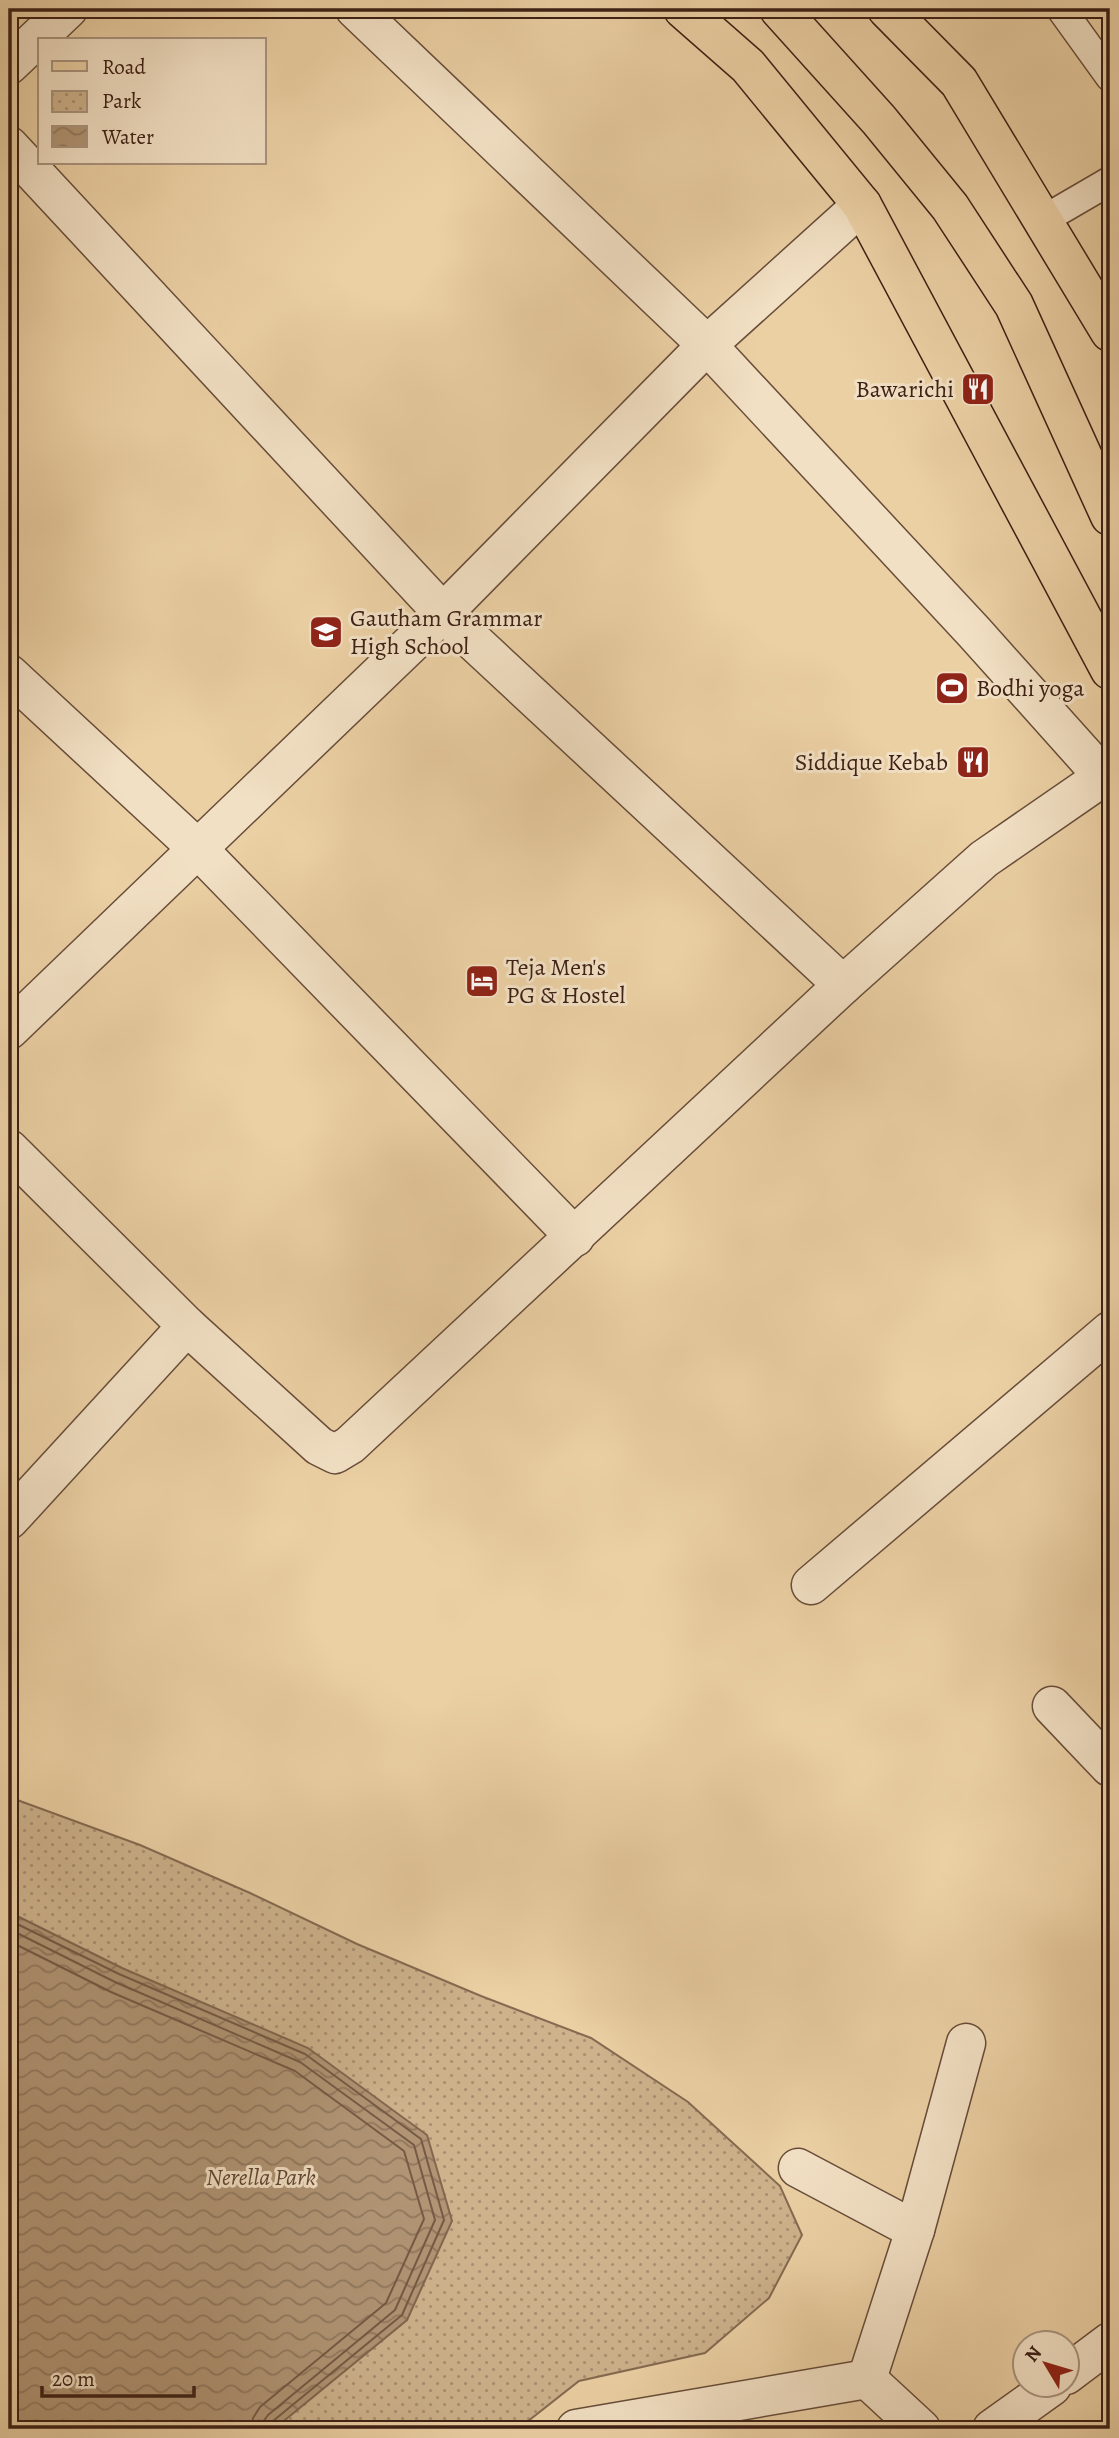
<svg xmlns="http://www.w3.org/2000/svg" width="1119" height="2438" font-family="Alegreya,serif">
<defs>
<pattern id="park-dots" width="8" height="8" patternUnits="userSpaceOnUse" patternTransform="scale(1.75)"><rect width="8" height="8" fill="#cdb28c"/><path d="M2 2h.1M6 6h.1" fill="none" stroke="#a89071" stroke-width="1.8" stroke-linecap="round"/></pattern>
<pattern id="water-waves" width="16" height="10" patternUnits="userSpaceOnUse" patternTransform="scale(1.75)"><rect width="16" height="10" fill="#b09474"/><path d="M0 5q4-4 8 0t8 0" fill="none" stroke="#90785e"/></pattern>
</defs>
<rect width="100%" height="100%" fill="#ebd0a4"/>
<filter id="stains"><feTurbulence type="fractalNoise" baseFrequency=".00286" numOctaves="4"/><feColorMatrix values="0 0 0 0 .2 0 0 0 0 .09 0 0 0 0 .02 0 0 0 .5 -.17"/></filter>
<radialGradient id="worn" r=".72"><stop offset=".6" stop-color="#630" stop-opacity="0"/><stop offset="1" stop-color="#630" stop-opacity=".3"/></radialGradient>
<!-- park -->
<polygon fill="url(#park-dots)" stroke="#856a51" stroke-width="2" points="9,1797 140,1845 250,1893 357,1944 481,1996 591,2038 688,2102 780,2186 802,2235 769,2298 705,2353 579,2381 518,2429 9,2429"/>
<!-- water -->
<polygon fill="url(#water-waves)" stroke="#82664e" stroke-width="2" points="9,1912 122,1968 308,2048 427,2135 452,2221 407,2320 274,2429 9,2429"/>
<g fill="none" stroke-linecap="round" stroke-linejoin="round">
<!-- shore -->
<g stroke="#765a45" stroke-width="2">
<polyline points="9,1920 119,1974 305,2054 421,2139 444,2220 402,2315 273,2421 271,2429"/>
<polyline points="9,1929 115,1982 300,2062 414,2145 435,2220 395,2310 268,2415 263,2422 262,2429"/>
<polyline points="9,1941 111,1992 295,2071 404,2151 424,2219 386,2303 260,2407 253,2418 251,2429"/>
</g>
<!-- lane casing -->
<g stroke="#684d3a" stroke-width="31">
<g id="lane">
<polyline points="1061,9 1110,77"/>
<polyline points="1043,220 1110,181"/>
</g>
</g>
<!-- street casing -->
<g stroke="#684d3a" stroke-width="41">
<g id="street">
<polyline points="355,9 707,345 974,632 1103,776"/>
<polyline points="9,65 68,9"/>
<polyline points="9,146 443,613 843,985"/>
<polyline points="9,674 198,849 575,1237"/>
<polyline points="9,1030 443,613 707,345 862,205"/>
<polyline points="9,1149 187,1326 319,1446 335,1454 350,1445 843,985 984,859 1110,772"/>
<polyline points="9,1520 187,1326"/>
<polyline points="811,1585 1110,1331"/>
<polyline points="1052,1706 1110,1767"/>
<polyline points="798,2168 915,2230"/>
<polyline points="1066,2375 1110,2342"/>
<polyline points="867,2379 915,2230 966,2043"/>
<polyline points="867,2379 921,2429"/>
<polyline points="576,2429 867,2379"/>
<polyline points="992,2429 1052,2386"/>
</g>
</g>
<!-- primary casing -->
<g stroke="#3d2116" stroke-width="41">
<g id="primary">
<polyline points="683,9 748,66 862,205 1110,670"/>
<polyline points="779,9 879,120 950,207 1014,305 1110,516"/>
<polyline points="887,9 959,82 1110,332"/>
</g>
</g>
<!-- lane -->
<use href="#lane" stroke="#f2e0c4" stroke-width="28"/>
<!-- street -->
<use href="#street" stroke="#f2e0c4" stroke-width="38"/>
<!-- primary -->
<use href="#primary" stroke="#ebd0a4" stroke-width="38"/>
</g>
<!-- icons -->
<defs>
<g id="restaurant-square" transform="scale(1.75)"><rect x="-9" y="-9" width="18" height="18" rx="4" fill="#8f2418" stroke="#f2e0c4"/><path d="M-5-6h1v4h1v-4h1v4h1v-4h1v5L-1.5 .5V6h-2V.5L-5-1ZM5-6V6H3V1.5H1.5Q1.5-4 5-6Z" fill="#fff"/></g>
<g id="school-square" transform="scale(1.75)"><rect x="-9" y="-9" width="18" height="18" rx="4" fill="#8f2418" stroke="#f2e0c4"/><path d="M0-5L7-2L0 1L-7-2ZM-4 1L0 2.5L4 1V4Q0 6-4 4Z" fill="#fff"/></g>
<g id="stadium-square" transform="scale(1.75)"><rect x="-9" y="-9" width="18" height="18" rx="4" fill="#8f2418" stroke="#f2e0c4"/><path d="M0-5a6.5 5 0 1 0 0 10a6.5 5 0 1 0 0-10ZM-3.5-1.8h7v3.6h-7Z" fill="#fff"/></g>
<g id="hotel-square" transform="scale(1.75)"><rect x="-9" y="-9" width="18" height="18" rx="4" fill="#8f2418" stroke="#f2e0c4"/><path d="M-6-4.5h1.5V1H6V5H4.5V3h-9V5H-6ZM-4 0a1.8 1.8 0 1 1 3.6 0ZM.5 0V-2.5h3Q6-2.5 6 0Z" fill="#fff"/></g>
</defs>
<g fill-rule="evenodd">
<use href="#restaurant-square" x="978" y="389"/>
<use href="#school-square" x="326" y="632"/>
<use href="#stadium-square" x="952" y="688"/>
<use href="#restaurant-square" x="973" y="762"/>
<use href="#hotel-square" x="482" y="981"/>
</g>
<g text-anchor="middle" stroke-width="6" stroke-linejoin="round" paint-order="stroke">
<!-- poi labels -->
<g font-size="24" fill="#3d2116" stroke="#f2e0c4" text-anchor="start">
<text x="954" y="397" text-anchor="end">Bawarichi</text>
<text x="350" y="626">Gautham Grammar<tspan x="350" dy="28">High School</tspan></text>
<text x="976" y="696">Bodhi yoga</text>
<text x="948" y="770" text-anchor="end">Siddique Kebab</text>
<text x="506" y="975">Teja Men's<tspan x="506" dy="28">PG &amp; Hostel</tspan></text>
</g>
<!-- park labels -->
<g font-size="24" font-style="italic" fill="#614534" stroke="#f2e0c4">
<text x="261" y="2185">Nerella Park</text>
</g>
</g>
<!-- margin -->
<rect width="1119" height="2438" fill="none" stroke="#ebd0a4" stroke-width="35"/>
<rect x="10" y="10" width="1098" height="2417" fill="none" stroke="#3d2116" stroke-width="3.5"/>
<rect x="18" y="18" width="1084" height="2403" fill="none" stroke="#3d2116" stroke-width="2"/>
<!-- legend -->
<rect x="38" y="38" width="228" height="126" fill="#f2e0c4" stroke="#aa947e" stroke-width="2"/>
<rect x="52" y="61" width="35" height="10" fill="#ebd0a4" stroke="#aa947e" stroke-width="2"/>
<text x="102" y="74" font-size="21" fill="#3d2116">Road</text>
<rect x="52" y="91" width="35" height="21" fill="url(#park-dots)" stroke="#aa947e" stroke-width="2"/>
<text x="102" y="108" font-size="21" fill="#3d2116">Park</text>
<rect x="52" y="126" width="35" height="21" fill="url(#water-waves)" stroke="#aa947e" stroke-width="2"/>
<text x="102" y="144" font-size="21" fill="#3d2116">Water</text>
<!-- north arrow -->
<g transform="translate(1046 2364) rotate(308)"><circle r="33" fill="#f2e0c4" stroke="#aa947e" stroke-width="2"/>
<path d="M0-5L12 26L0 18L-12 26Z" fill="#8f2418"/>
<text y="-10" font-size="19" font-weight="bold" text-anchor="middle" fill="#3d2116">N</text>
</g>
<!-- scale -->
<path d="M42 2386v10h152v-10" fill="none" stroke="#3d2116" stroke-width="3.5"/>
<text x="52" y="2386" font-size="21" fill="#3d2116" stroke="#f2e0c4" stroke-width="5" paint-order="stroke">20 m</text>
<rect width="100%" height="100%" filter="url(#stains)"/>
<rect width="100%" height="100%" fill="url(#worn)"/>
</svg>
